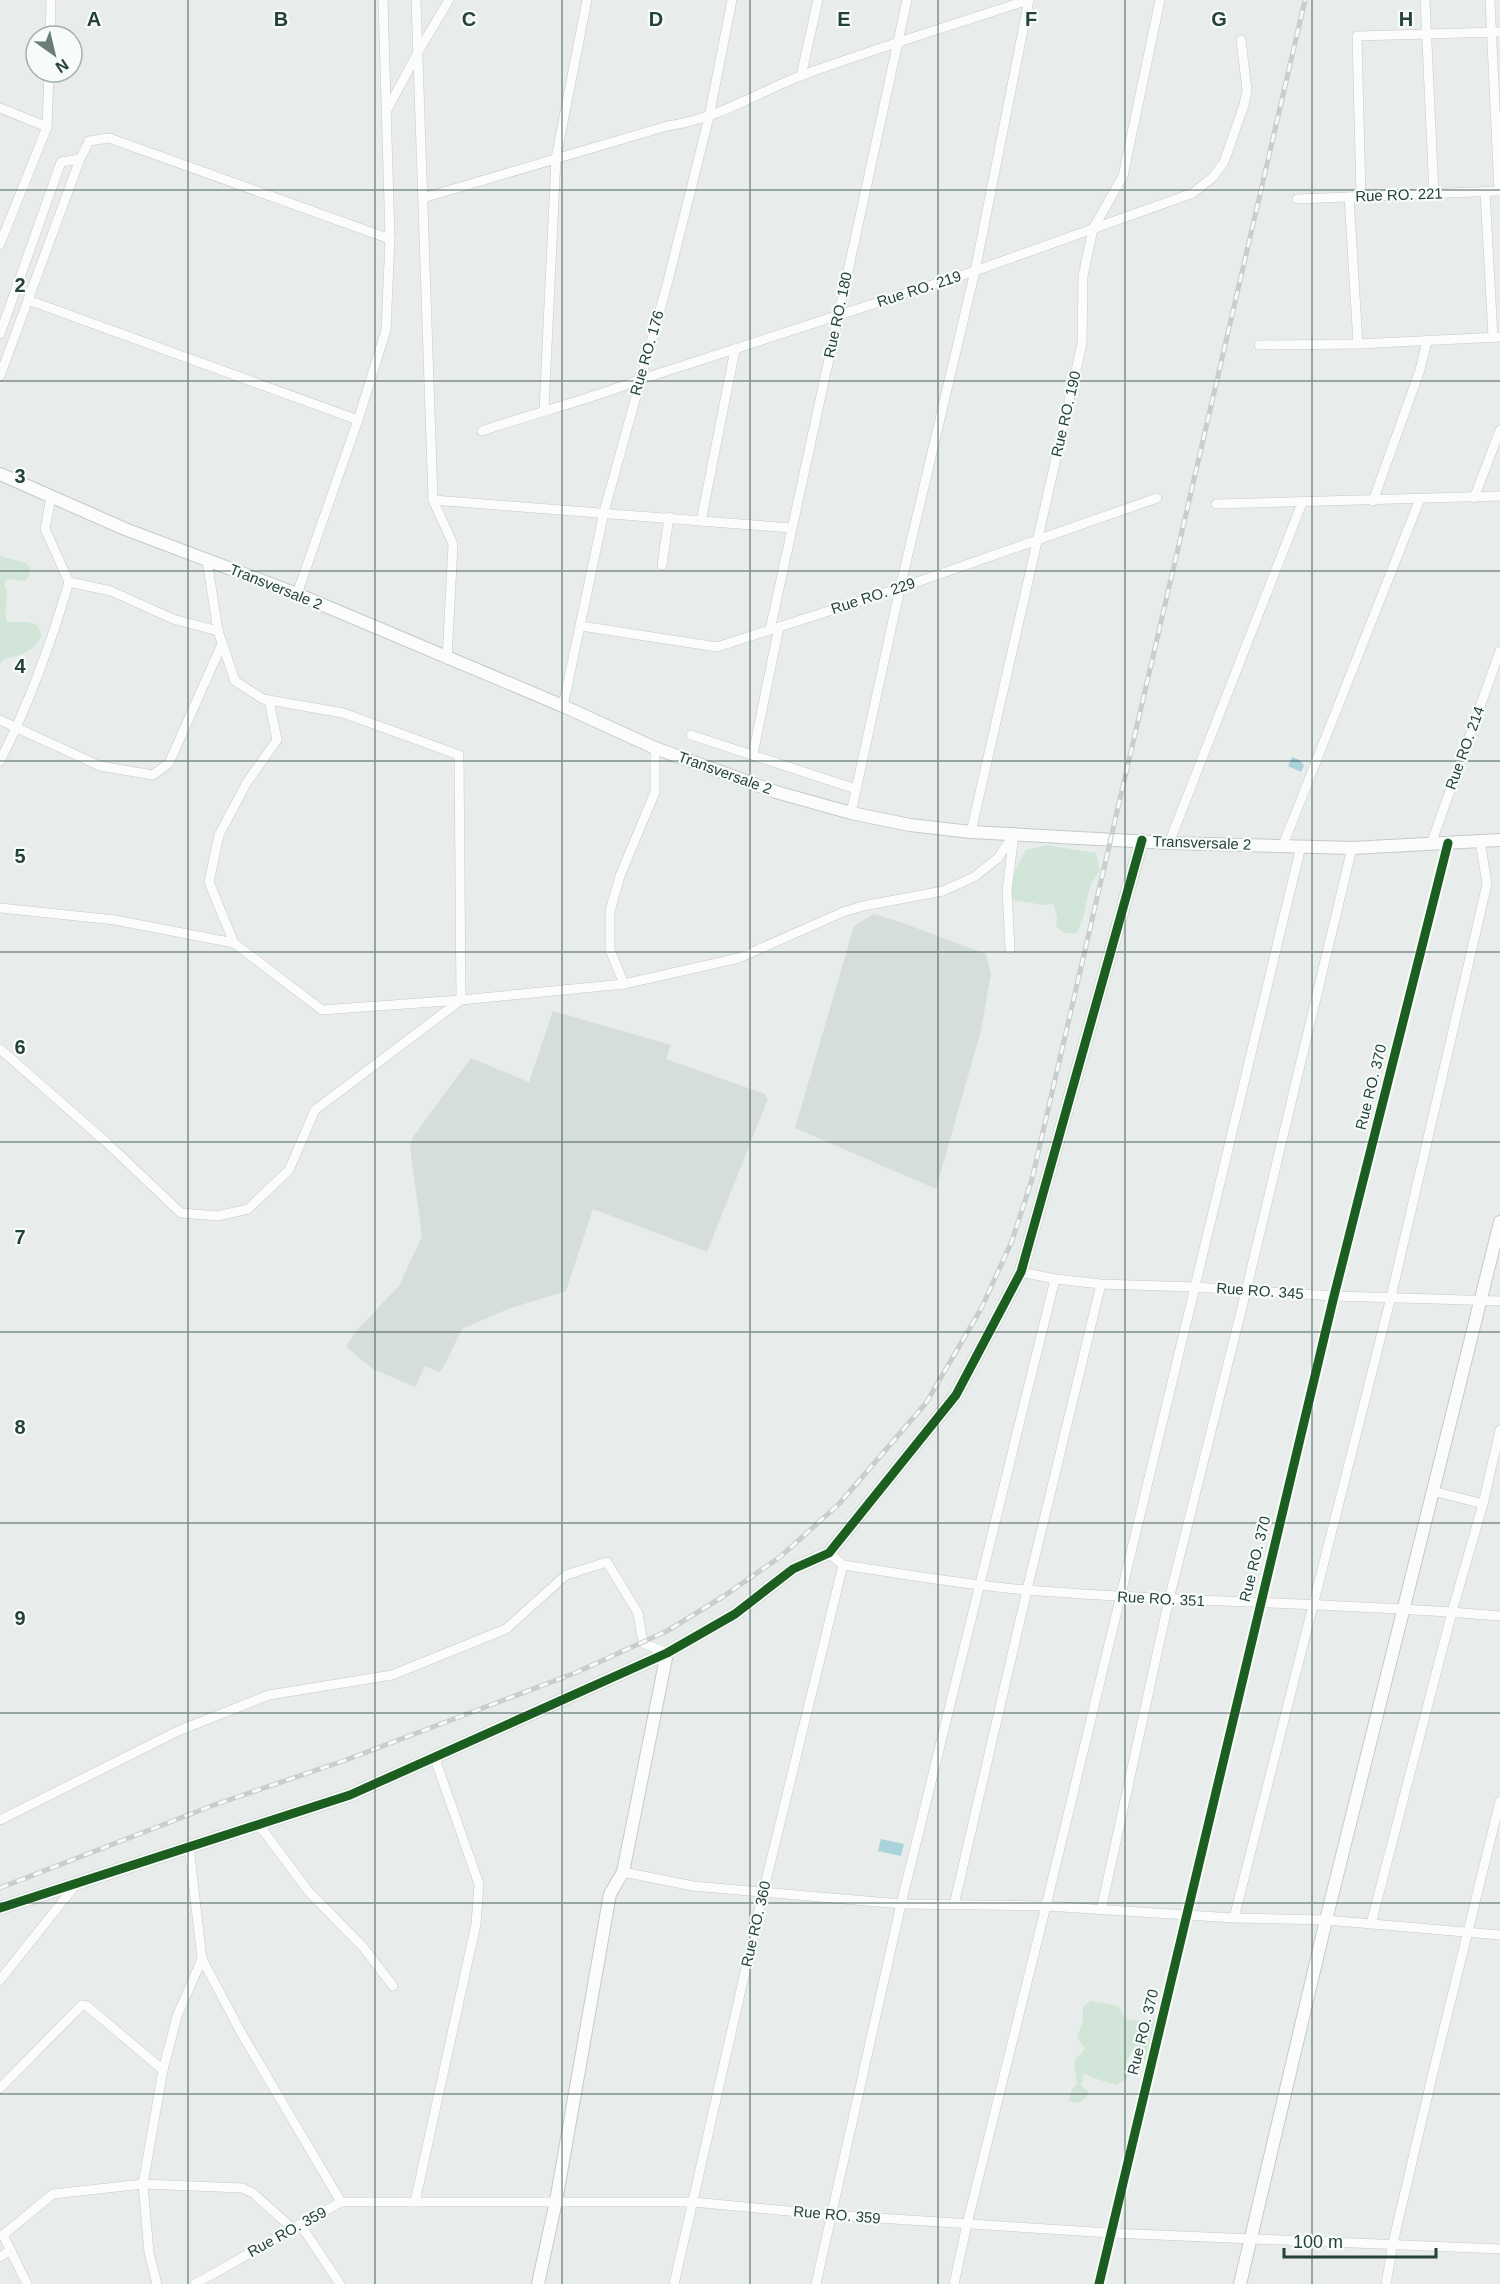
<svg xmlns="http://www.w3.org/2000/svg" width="1500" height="2284" font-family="Arial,sans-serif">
<rect width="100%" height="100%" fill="#e8edeb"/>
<!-- built -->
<g fill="#d6dedb">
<polygon points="874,914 903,923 986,954 991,974 981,1030 936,1189 795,1128 854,926"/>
<polygon points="553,1011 671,1045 666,1059 765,1094 768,1099 707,1252 593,1209 566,1291 508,1309 462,1329 444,1366 439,1372 425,1366 415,1387 373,1369 346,1347 355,1332 399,1286 422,1236 411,1156 410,1145 413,1137 471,1058 529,1082"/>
</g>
<!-- green -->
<g fill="#d1e6d8">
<path d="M0,556L26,563L30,568L29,576L25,581L7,579L4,584C11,597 3,606 7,622H28L37,625L42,635C35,650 21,657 5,658L0,664Z"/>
<path d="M1046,845L1096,853L1100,870L1090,886L1083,919L1077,933H1064L1056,926L1057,917L1053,904L1044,905L1014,900C1006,883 1017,866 1026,850Z"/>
<path d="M1091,2001L1119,2006L1125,2019L1143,2021L1150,2018L1156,2020L1157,2025L1150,2041L1152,2053L1147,2059L1141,2060L1136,2049L1131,2052L1125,2065L1129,2069V2076L1117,2085C1106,2083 1095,2078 1084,2074L1081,2085L1088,2091L1086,2098L1077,2103L1069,2101L1071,2091L1077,2084L1074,2061L1085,2049L1077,2037L1083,2020V2006Z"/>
</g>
<!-- water -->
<g fill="#a9d4db">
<polygon points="1292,757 1300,760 1304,766 1301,772 1288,766"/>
<polygon points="881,1839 904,1844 901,1856 878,1851"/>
</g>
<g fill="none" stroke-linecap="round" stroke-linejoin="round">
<!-- street casing -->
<g stroke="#c5cac8" stroke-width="10">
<g id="street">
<polyline points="416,0 433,500 453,544 447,659"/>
<polyline points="1425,0 1434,194"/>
<polyline points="1490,0 1499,191"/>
<polyline points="50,36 51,0"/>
<polyline points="801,76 818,0"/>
<polyline points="0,108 47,127"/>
<polyline points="387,110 418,52 449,0"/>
<polyline points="1485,192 1493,337"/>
<polyline points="1349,197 1358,344"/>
<polyline points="1361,197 1357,36 1500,32"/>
<path d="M423,198L667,126C718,119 756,93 803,75C877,48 953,25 1028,0"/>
<polyline points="1297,199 1500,191"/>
<polyline points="0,244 47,127 49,72"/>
<polyline points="28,300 358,420"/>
<polyline points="0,334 61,162 80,159"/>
<polyline points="1259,345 1358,344 1500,337"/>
<polyline points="0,376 80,159 89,141 109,138 390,239"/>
<polyline points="544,410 556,158 587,0"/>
<path d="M482,431C534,413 588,400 639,380L975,271L1193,193L1213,177L1224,162L1244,105L1247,90L1241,40"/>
<polyline points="51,497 45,529 69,582 111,591 173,619 218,631"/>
<polyline points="1474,498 1500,430"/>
<polyline points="433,500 791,528"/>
<polyline points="1373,501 1420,370 1427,341"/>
<polyline points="1216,504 1500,496"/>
<polyline points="701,521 735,350"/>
<polyline points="662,565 669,517"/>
<polyline points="297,594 358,420 386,330 390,239 383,0"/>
<polyline points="581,626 717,647 900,588 1157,498"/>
<polyline points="770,630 907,0"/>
<polyline points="563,706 604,512 668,281 709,117 732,0"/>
<polyline points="0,720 100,766 153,775 169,763 222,644"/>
<polyline points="691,735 856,789"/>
<polyline points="753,754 779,627"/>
<path d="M0,761C29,704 51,643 69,582"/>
<polyline points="851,813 900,588 975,271 1029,0"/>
<polyline points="971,832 1082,344 1083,276 1093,229 1123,176 1160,0"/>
<polyline points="1169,843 1302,503"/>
<polyline points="1431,844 1500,651"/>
<polyline points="1283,845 1420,499"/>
<polyline points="0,908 115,920 234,943 322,1010 461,1000 624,984 739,958 843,912 863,906 943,891 974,877 998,858 1014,834 1007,891 1010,949"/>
<polyline points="234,943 209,882 219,835 247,782 277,740 269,700"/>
<polyline points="624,984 610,950 610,911 620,876 655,792 655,748"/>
<polyline points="0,1049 106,1142 181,1213 217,1216 248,1209 289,1170 315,1110 461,1000 459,755 343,713 263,699 235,681 218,631 207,560"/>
<polyline points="1021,1272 1055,1279 1101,1284 1194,1287 1334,1296 1500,1301"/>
<polyline points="1433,1491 1483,1504"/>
<path d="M829,1553L843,1565C904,1574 966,1585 1027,1590C1185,1603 1343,1602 1500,1616"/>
<polyline points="0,1820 178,1731 269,1695 392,1675 506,1629 566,1575 607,1562 638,1613 643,1643 667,1653"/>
<polyline points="259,1825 309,1892 363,1947 393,1986"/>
<polyline points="623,1872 693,1886 901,1904 1046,1906 1234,1918 1326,1920 1500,1935"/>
<polyline points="954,1905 1027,1590 1101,1284"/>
<polyline points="1101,1910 1169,1599 1246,1291 1352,848"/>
<polyline points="1234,1918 1391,1297 1487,884 1480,841"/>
<polyline points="1371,1924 1452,1612 1483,1504 1500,1430"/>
<polyline points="202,1959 243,2036 341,2202"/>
<polyline points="0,1980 78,1882"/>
<polyline points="0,2088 82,2005 87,2006 163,2070"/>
<polyline points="415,2202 476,1924 479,1884 434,1756"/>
<polyline points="300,2224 340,2284"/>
<polyline points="0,2257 11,2250"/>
<polyline points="27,2284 3,2235 53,2194 143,2184 242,2188 253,2193 292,2228"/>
<polyline points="157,2284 149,2253 143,2184 163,2070 177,2016 202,1959 189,1847"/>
<polyline points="195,2284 341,2202 693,2202 831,2215 1110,2233 1500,2249"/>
<polyline points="674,2284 763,1893 843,1565"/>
<polyline points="816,2284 901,1904 1055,1279"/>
<polyline points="954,2284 967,2224 1046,1906 1301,846"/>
<polyline points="1099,2284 1334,1296 1448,843"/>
<polyline points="1386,2284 1393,2243 1432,2077 1500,1801"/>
</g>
</g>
<!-- secondary casing -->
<g stroke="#c3cbc8" stroke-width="14">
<g id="secondary">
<polyline points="0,474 125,529 297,594 563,706 655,748 776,792 851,813 910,825 971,832 1169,843 1352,848 1500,840"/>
<polyline points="0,1908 350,1795 667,1653 735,1614 793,1569 829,1553 956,1395 1021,1272 1142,840"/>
<polyline points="538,2284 556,2201 610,1894 623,1872 667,1653"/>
<polyline points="1240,2284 1326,1920 1500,1222"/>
</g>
</g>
<!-- street -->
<use href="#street" stroke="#fcfcfc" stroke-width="9"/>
<!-- secondary -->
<use href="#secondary" stroke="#fcfcfc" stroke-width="12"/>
<!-- rail casing -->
<g stroke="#c9cdcc" stroke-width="5">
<polyline id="rail" points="0,1888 214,1805 346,1760 575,1673 667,1631 724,1596 780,1557 839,1504 926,1403 981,1309 1012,1241 1032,1179 1305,0"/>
</g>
<!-- rail -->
<use href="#rail" stroke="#f7fbf9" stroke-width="3" stroke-dasharray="9" stroke-linecap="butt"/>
<!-- cycleway casing -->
<g stroke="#f7fbf9" stroke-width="13">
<g id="cycleway">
<polyline points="0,1908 350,1795 667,1653 735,1614 793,1569 829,1553 956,1395 1021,1272 1142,840"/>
<polyline points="1099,2284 1334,1296 1448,843"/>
</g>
</g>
<!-- cycleway -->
<use href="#cycleway" stroke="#1b5e20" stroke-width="9"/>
</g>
<!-- grid -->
<path fill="none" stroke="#24423a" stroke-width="1.5" stroke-opacity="0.55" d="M188,0V2284M375,0V2284M562,0V2284M750,0V2284M938,0V2284M1125,0V2284M1312,0V2284M0,190H1500M0,381H1500M0,571H1500M0,761H1500M0,952H1500M0,1142H1500M0,1332H1500M0,1523H1500M0,1713H1500M0,1903H1500M0,2094H1500"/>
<g text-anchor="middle" stroke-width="4.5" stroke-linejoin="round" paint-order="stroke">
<!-- street labels -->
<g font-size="15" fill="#24423a" stroke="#f7fbf9">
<text transform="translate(1399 195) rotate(-2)" y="5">Rue RO. 221</text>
<text transform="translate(919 289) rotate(-18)" y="5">Rue RO. 219</text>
<text transform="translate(838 315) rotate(-78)" y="5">Rue RO. 180</text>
<text transform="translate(647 353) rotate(-74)" y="5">Rue RO. 176</text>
<text transform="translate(1066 414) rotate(-77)" y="5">Rue RO. 190</text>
<text transform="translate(276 587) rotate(22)" y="5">Transversale 2</text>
<text transform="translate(873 596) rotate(-18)" y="5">Rue RO. 229</text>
<text transform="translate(1465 748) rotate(-70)" y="5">Rue RO. 214</text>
<text transform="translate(725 773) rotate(20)" y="5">Transversale 2</text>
<text transform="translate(1202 843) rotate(2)" y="5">Transversale 2</text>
<text transform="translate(1371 1087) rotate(-76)" y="5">Rue RO. 370</text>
<text transform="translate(1260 1291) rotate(4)" y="5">Rue RO. 345</text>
<text transform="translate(1255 1559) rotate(-76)" y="5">Rue RO. 370</text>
<text transform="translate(1161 1599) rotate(3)" y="5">Rue RO. 351</text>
<text transform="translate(756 1924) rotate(-77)" y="5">Rue RO. 360</text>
<text transform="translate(1143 2032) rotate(-76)" y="5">Rue RO. 370</text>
<text transform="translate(837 2215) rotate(5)" y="5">Rue RO. 359</text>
<text transform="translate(287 2232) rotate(-29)" y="5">Rue RO. 359</text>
</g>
</g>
<g font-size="20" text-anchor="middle" font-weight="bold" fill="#24423a" stroke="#f7fbf9" stroke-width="4.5" stroke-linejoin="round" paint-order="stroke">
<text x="94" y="26">A</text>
<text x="281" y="26">B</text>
<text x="469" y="26">C</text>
<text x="656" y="26">D</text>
<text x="844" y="26">E</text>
<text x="1031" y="26">F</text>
<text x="1219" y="26">G</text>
<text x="1406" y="26">H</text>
<text x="20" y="292">2</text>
<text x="20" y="483">3</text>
<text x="20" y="673">4</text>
<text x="20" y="863">5</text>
<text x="20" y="1054">6</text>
<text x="20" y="1244">7</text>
<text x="20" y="1434">8</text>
<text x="20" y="1625">9</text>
</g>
<!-- north arrow -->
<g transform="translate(54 54) rotate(146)"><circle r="28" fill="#f7fbf9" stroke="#a3b1ad" stroke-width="1.5"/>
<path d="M0-4.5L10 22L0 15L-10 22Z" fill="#697e78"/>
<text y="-9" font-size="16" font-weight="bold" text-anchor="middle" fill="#24423a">N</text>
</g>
<!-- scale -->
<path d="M1284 2248v9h152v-9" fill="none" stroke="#24423a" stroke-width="3"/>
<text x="1293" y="2248" font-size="18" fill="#24423a" stroke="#f7fbf9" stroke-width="4.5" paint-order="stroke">100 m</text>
</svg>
